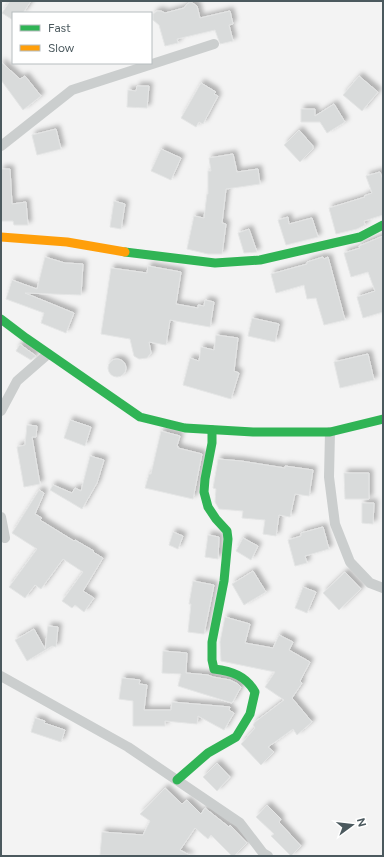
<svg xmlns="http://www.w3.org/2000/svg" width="384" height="857" font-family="Figtree,sans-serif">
<defs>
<filter id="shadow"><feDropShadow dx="3.5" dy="-3.5" stdDeviation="2" flood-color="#0004"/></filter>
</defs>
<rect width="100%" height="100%" fill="#f3f3f3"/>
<!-- building -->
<g fill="#d9dbdb" stroke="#e4e5e5" filter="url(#shadow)">
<polygon points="10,1 31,1 23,13 13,13 13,20 2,13"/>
<polygon points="191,2 197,6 200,18 230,11 233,24 229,25 233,41 220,44 215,30 177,39 178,43 165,46 159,25 153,20 153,14 157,11 161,11 165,13 184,8 187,4"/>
<polygon points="1,62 20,79 25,76 41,96 23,110 1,80"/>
<polygon points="359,76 378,92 362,111 343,95"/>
<polygon points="201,83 216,92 214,94 218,96 203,124 199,122 196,127 181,118"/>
<polygon points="137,86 149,86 147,108 127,107 128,90 136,91"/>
<polygon points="334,104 345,122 327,133 320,122 301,122 301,109 315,109 315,116"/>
<polygon points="56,129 61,149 37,155 32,135"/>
<polygon points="299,130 313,146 313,149 300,162 284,145"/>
<polygon points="161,149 181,158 171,180 151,171"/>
<polygon points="233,154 237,172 258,169 260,184 226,189 222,223 226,224 222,254 208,254 187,249 194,216 204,218 207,194 208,194 208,171 211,171 209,158"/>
<polygon points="1,169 10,169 12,204 26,202 28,225 14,225 13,221 1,221"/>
<polygon points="380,172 383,180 383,215 364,221 365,225 357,229 336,234 329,208 365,197 364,196 372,193 366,176"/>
<polygon points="114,201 125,204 121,229 110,227"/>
<polygon points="288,217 289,224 312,218 318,237 286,245 278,220"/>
<polygon points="249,229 257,252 244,253 238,233"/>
<polygon points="383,236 383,312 363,318 357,297 375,291 368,272 351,277 344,253 360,248 359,246"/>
<polygon points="45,257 65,263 83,264 81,295 25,293 74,313 66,333 41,323 44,313 6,299 12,280 37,289"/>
<polygon points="323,257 324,259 328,257 345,320 324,325 316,298 307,299 304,285 276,293 271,274 307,264 307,262"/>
<polygon points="148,266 181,272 176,304 198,308 198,305 204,306 205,300 214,302 210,327 170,320 166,345 149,342 151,353 147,358 139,359 134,356 130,339 101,334 111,268 147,273"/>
<polygon points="252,318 279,324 275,342 248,336"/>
<polygon points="216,335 238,338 234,371 239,373 231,399 183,385 190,358 199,361 201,347 214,350"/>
<polygon points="20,344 21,345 36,356 31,360 16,351"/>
<polygon points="368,354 374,380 340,388 334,362"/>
<circle cx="117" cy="368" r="9"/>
<polygon points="70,420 91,427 85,446 64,438"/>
<polygon points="27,425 37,426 36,437 32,437 40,484 24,487 17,447 25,445"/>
<polygon points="161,431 180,436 177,446 178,446 178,448 202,454 193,499 145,488 149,474 151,474"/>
<polygon points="90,456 104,460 97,483 82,509 50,490 53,485 72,493 75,488 81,491"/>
<polygon points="218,460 218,459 241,461 285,468 285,466 313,470 309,496 295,494 290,517 279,515 276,536 263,534 265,520 242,518 243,511 219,509 215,502 216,489 213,488"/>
<polygon points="344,473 369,473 369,499 345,499"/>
<polygon points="39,490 44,493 35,514 42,518 40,520 74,541 75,540 94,551 93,552 103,558 83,591 94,598 84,612 75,605 72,608 62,601 83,572 63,559 41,589 35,585 25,598 9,587 37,549 12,533"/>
<polygon points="362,503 374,503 373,524 362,523"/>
<polygon points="323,527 329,549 305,556 307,563 295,566 288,540 301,536 301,533"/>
<polygon points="173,532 183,536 178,549 169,545"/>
<polygon points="208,535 219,537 218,559 205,557"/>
<polygon points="243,538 258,546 251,560 236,551"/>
<polygon points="253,571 266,592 244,605 232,584"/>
<polygon points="345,572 361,589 339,610 323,593"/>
<polygon points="193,581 214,585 204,634 188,632 191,604 189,604"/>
<polygon points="303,587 316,592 307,613 295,608"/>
<polygon points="225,617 250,624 245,643 273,648 279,635 293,642 289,650 310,662 300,681 302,683 292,698 312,722 297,735 293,729 268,747 274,752 261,765 241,744 255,728 253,725 255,722 284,700 265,687 275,672 221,661 220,642"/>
<polygon points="48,626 58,627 56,647 52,646 27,661 15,640 34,629 45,649"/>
<polygon points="163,651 187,653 186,673 208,675 213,677 230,680 238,684 241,687 232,703 178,686 181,674 162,673"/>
<polygon points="122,678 140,680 139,684 147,685 144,710 171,710 172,702 230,707 229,710 234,713 224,730 198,716 197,724 165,721 165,726 133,726 133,701 119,699"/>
<polygon points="35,718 45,721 44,723 65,730 61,742 31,732"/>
<polygon points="217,763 230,777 217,791 203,777"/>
<polygon points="165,788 182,804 187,800 201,814 205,808 229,827 230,825 247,843 234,856 232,856 211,835 208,839 195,828 180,850 191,856 100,855 102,832 143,835 150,821 140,814"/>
<polygon points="267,805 281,819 279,822 301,846 291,856 271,836 274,834 256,817"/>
</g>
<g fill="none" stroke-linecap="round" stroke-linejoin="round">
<!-- street -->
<g stroke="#cbcece" stroke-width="10">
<polyline points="1,146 72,90 214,44"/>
<polyline points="1,411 17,381 48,354"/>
<polyline points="330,432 329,477 335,524 350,562 370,583 383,588"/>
<polyline points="1,517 5,538"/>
<polyline points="1,676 128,747 240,823 263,853 268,856"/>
</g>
<!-- fast -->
<g stroke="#30b455" stroke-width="9">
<polyline points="125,252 215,263 260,260 360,237 383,225"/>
<polyline points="1,319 26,338 140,417 185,428 253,432 330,432 383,419"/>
<path d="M177,780L208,753L236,737L250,714L255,692C246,676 232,671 214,669L212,660V642L224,581L228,539L227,531L216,519L208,507L204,492L205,479L212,443V430"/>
</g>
<!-- slow -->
<polyline stroke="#ff9f0a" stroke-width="9" points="1,237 67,242 125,252"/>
</g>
<!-- border -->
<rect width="384" height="857" fill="none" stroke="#4b595e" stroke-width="4"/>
<!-- legend -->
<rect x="12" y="12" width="140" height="52" fill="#ffffff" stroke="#b7bdbf"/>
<rect x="20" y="25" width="20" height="6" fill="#30b455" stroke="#b7bdbf"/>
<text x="48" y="32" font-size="12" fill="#4b595e">Fast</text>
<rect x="20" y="45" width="20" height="6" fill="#ff9f0a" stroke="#b7bdbf"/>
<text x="48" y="52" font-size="12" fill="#4b595e">Slow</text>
<!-- north arrow -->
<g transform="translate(352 825) rotate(75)" stroke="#ffffff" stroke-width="3" paint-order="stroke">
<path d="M0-3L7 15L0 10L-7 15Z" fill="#4b595e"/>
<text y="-6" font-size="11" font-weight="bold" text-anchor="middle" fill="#4b595e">N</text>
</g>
</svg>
